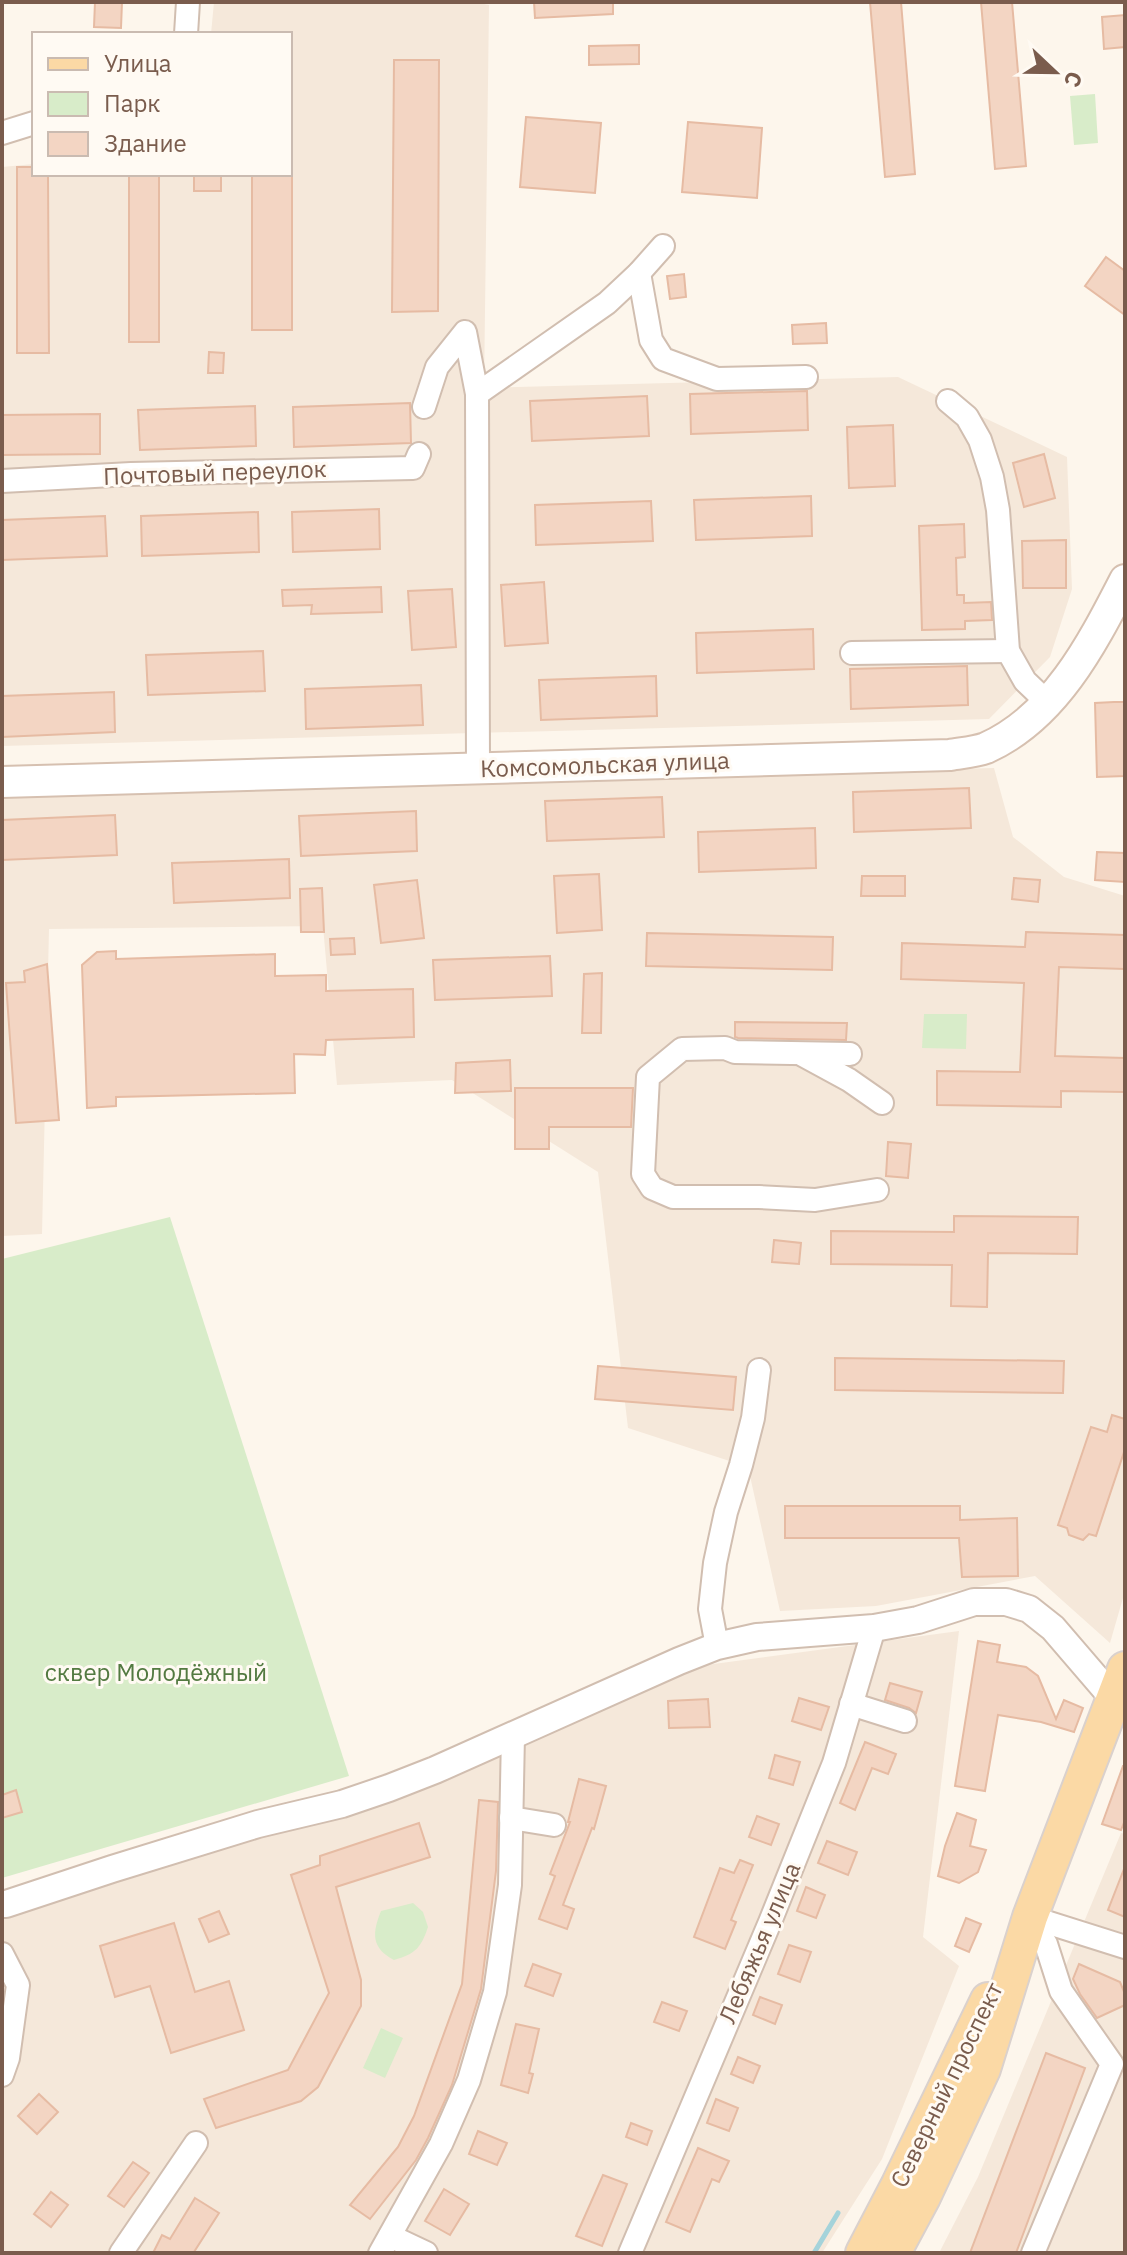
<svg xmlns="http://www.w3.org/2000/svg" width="1127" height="2255" font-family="'IBM Plex Sans',sans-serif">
<rect width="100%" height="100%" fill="#fdf6ec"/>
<!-- residential -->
<g fill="#f5e8da">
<polygon points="214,2 474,2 489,5 484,388 898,377 1067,457 1072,589 1050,657 989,719 2,746 2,167 34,164 34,174 290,174 290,34 211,34"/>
<polygon points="994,768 1013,837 1064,877 1125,896 1125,1591 1110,1643 1035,1576 876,1606 780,1611 748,1467 628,1428 598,1172 452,1080 337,1085 323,926 49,929 42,1234 2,1236 2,791"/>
<polygon points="959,1631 923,1937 959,1966 882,2159 822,2253 2,2253 2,1915 342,1804 654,1672"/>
<polygon points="1121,1833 1125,1834 1125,2253 939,2253 978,2177"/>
</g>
<!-- green -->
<g fill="#d8ecc9">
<polygon points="1095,94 1098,143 1074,145 1070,96"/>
<polygon points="924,1014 967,1014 966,1049 922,1048"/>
<polygon points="170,1217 349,1776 2,1878 2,1259"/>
<path d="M413,1903L423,1912L428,1927C421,1948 415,1954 394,1960C371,1948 372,1933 381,1911Z"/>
<polygon points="381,2028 403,2038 385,2078 363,2068"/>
</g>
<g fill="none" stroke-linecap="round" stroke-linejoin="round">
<!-- stream -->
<polyline stroke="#a5d3da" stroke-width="5" points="814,2253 838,2213"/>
</g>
<!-- building -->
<g fill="#f3d5c3" stroke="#e6bba3" stroke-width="2">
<polygon points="95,2 122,2 121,28 94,27"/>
<polygon points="534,2 613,2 613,14 535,18"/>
<polygon points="870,2 901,2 915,174 885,177"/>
<polygon points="981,2 1012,2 1026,166 995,169"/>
<polygon points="1125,15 1125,47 1104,49 1102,17"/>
<polygon points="639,45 639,64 589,65 589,46"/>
<polygon points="394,60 439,60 438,311 392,312"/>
<polygon points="526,117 601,123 595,193 520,187"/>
<polygon points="688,122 762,128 757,198 682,192"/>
<polygon points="17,167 34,167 34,174 48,174 49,353 17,353"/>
<rect x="129" y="174" width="30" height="168"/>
<rect x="194" y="174" width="27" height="17"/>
<rect x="252" y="174" width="40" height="156"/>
<polygon points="1106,257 1125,271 1125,315 1085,286"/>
<polygon points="684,274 686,297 670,299 667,276"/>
<polygon points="826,323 827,343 793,344 792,325"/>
<polygon points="209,352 224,353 223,373 208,373"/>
<polygon points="807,391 808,430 691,434 690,394"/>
<polygon points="647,396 649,436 532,441 530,401"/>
<polygon points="410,403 411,443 294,447 293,407"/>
<polygon points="255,406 256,446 140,450 138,410"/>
<polygon points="100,414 100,454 2,455 2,415"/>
<polygon points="893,425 895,486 849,488 847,427"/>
<polygon points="1044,454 1055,498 1024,507 1013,463"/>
<polygon points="811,496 812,536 696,540 694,500"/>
<polygon points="651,501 653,541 536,545 535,505"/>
<polygon points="379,509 380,549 293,552 292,512"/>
<polygon points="258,512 259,552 142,556 141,516"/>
<polygon points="105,516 107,556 2,560 2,520"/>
<polygon points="964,524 965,557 956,558 957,595 964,595 964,603 991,602 992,620 965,621 965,629 922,630 919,526"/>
<polygon points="1066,540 1066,588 1023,588 1022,541"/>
<polygon points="544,582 548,643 505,646 501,585"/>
<polygon points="381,587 382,612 311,614 312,605 283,606 282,590"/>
<polygon points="452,589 456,647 412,650 408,591"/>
<polygon points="813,629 814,669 697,673 696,633"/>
<polygon points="263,651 265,691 148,695 146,655"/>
<polygon points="967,666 968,705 851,709 850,669"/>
<polygon points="656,676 657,716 541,720 539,680"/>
<polygon points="421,685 423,725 306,729 305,689"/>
<polygon points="114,692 115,732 2,737 2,696"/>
<polygon points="1114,702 1125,702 1125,776 1097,777 1095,703"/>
<polygon points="969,788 971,828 854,832 853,792"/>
<polygon points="662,797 664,837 547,841 545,801"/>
<polygon points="416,811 417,851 301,856 299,816"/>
<polygon points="115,815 117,855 2,860 2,820"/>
<polygon points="815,828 816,868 699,872 698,832"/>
<polygon points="1097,852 1125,853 1125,882 1095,880"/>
<polygon points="289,859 290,898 174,903 172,863"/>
<polygon points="599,874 602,930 557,933 554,876"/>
<polygon points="862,876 905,876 905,896 861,896"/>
<polygon points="1014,878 1040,880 1038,902 1012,899"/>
<polygon points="417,880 424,938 381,943 374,885"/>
<polygon points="322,888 324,932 301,932 300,889"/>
<polygon points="1026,932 1125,935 1125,969 1059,967 1055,1056 1125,1058 1125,1092 1061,1091 1061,1107 937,1105 937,1071 1020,1072 1024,983 901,979 902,943 1025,947"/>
<polygon points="647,933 833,937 832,970 646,966"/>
<polygon points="354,938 355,954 331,955 330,939"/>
<polygon points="116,951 116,959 275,954 275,976 326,975 326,991 413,989 414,1037 326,1040 325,1055 294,1054 295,1093 116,1097 116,1106 87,1108 82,965 97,952"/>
<polygon points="550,956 552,996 435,1000 433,960"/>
<polygon points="47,964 59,1120 16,1123 6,983 25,982 24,971"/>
<polygon points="602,973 601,1033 582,1033 584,974"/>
<polygon points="735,1022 847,1023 846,1040 738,1038 735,1037"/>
<polygon points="510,1060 511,1091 455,1093 456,1063"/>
<polygon points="515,1088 633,1088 631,1127 549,1127 549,1149 515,1149"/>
<polygon points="888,1142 911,1144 908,1178 886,1176"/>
<polygon points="954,1216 1078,1217 1077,1254 988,1253 987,1307 951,1306 952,1265 831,1264 831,1231 954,1232"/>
<polygon points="774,1240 801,1243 799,1264 772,1262"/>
<polygon points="835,1358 1064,1361 1063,1393 835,1390"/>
<polygon points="598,1366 736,1377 733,1410 595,1399"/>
<polygon points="1112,1415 1125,1419 1125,1449 1096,1536 1089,1534 1083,1540 1069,1535 1067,1528 1058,1525 1091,1427 1107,1432"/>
<polygon points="785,1506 960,1506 960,1520 1017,1518 1018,1576 962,1577 959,1538 785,1538"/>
<polygon points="978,1641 1000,1645 997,1662 1026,1667 1038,1676 1056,1719 1064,1700 1083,1708 1074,1732 1041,1722 998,1715 985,1791 955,1786"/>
<polygon points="890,1683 922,1692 916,1713 909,1708 885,1700"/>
<polygon points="799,1698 829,1707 821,1730 792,1721"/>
<polygon points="708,1699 710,1727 669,1728 668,1701"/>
<polygon points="865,1742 896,1754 888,1774 872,1768 855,1810 840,1803"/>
<polygon points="775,1755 800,1762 793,1785 769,1778"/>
<polygon points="1123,1766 1125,1766 1125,1820 1121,1830 1102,1824"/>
<polygon points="579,1779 606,1786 594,1829 592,1828 563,1905 574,1909 567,1929 539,1919 555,1876 550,1874 570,1822 568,1822"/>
<polygon points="16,1790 22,1812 2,1818 2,1795"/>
<polygon points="479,1800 498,1802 496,1871 481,1989 452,2085 428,2138 416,2160 370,2219 350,2205 398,2147 414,2116 462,1984"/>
<polygon points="957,1813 976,1820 970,1846 986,1850 978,1872 959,1883 938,1876 945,1846"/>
<polygon points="757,1816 779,1824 771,1845 749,1837"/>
<polygon points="419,1823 430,1857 336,1887 361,1980 361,2006 318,2087 301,2101 216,2128 204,2099 288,2070 329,1993 291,1875 320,1865 320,1856"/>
<polygon points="827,1841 857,1852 848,1875 818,1863"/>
<polygon points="740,1860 753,1865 731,1920 736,1922 725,1949 694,1937 720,1868 734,1873"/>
<polygon points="1124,1869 1125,1870 1125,1917 1108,1910"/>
<polygon points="806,1887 825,1895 816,1918 797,1911"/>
<polygon points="219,1911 229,1934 209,1942 199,1919"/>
<polygon points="966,1918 981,1924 969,1952 955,1946"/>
<polygon points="174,1923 195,1992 229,1981 244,2030 171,2053 150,1986 115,1997 100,1946"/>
<polygon points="789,1945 811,1952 800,1982 778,1974"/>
<polygon points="533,1964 561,1974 553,1996 525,1986"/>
<polygon points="1079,1964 1120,1982 1125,1994 1125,2005 1097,2018 1080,1994 1073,1979"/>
<polygon points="760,1997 782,2005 775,2024 753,2015"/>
<polygon points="662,2002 687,2011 679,2031 654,2022"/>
<polygon points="516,2024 539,2029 529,2073 533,2074 528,2093 501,2085"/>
<polygon points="1046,2053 1085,2068 1016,2253 970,2253"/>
<polygon points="738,2057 760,2066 753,2083 731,2074"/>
<polygon points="39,2094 58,2112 37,2134 18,2116"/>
<polygon points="716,2099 738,2108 729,2131 707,2123"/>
<polygon points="631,2123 652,2131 647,2145 626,2137"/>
<polygon points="478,2131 507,2143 497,2165 469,2154"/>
<polygon points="698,2148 729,2161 719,2182 712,2179 690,2232 666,2222"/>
<polygon points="133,2162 149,2173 124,2207 108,2196"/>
<polygon points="603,2175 627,2184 602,2246 576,2236"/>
<polygon points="444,2189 469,2204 450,2235 425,2221"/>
<polygon points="51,2192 68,2205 51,2227 34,2214"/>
<polygon points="195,2198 219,2213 194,2252 197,2253 153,2253 162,2235 170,2239"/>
</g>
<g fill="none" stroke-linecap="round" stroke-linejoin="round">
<!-- minor casing -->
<g stroke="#d1beb0" stroke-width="26">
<g id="minor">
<polyline points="186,34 188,2"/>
<polyline points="2,133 34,123"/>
<polyline points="639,273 651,340 663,359 717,379 806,377"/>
<polyline points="477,394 607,303 639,273 663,246"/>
<polyline points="948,401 967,417 980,440 992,477 998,510 1008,651 1025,681 1047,702"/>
<polyline points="424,407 437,367 465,332 477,394 478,768"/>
<polyline points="2,481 131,474 413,468 419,454"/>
<polyline points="852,653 1008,651"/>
<polyline points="850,1054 735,1052 725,1048 682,1049 648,1077 643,1174 652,1188 673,1197 759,1197 815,1200 877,1190"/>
<polyline points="803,1055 849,1080 882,1103"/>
<polyline points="717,1646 710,1609 715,1563 726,1512 741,1465 753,1418 759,1370"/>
<polyline points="851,1704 905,1721"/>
<polyline points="511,1818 554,1825"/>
<polyline points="1030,1917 1046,1944 1061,1991 1112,2064 1033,2253"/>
<polyline points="1030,1917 1125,1947"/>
<polyline points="2,1954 18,1985 8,2058 2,2075"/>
<polyline points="390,2236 426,2253"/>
<polyline points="121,2253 196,2143"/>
<polyline points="380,2253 441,2144 469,2080 495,1992 510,1885 513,1735"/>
<polyline points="630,2253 770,1922 834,1763 874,1628"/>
</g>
</g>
<!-- tertiary casing -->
<g stroke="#d1beb0" stroke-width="30">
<polyline id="tertiary" points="2,1904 6,1904 112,1869 258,1824 342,1804 389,1788 435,1770 679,1661 717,1646 757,1637 874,1628 918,1620 974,1602 1006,1602 1029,1609 1053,1628 1114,1699"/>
</g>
<!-- secondary casing -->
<g stroke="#d6c0b0" stroke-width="34">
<path id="secondary" d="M2,782L950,755C961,753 975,752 986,748C1055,717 1092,644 1125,580"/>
</g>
<!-- primary casing -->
<g stroke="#dad1cd" stroke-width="38">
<g id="primary">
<polyline points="863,2253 899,2184 988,2000"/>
<polyline points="893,2253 923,2197 983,2069 1030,1917 1125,1669"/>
</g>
</g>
<!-- minor -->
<use href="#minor" stroke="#fff" stroke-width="22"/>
<!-- tertiary -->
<use href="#tertiary" stroke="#fff" stroke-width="26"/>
<!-- secondary -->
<use href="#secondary" stroke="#fff" stroke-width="30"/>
<!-- primary -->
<use href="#primary" stroke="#fbd9a5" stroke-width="34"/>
</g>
<g text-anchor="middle" stroke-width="6" stroke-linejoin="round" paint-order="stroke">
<!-- street labels -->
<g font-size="24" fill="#7a5c4d" stroke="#fffaf3">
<text transform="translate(215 473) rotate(-2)" y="8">Почтовый переулок</text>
<text transform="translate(605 765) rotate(-2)" y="8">Комсомольская улица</text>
<text transform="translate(760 1943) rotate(-67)" y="8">Лебяжья улица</text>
<text transform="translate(947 2085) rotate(-64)" y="8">Северный проспект</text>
</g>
<!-- park labels -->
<g font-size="24" fill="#537a41" stroke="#fffaf3">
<text x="156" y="1681">сквер Молодёжный</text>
</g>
</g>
<!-- border -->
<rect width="1127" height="2255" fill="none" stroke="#7a5c4d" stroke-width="8"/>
<!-- legend -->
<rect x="32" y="32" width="260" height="144" fill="#fffaf3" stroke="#cabbb1" stroke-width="2"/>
<rect x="48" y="58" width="40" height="12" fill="#fbd9a5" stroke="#cabbb1" stroke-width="2"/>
<text x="104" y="72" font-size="24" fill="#7a5c4d">Улица</text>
<rect x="48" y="92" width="40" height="24" fill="#d8ecc9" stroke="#cabbb1" stroke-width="2"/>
<text x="104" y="112" font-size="24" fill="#7a5c4d">Парк</text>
<rect x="48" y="132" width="40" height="24" fill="#f3d5c3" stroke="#cabbb1" stroke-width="2"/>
<text x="104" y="152" font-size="24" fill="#7a5c4d">Здание</text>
<!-- north arrow -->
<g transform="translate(1055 72) rotate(112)" stroke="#fffaf3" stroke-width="6" paint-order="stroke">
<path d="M0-6L14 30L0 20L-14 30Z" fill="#7a5c4d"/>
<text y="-12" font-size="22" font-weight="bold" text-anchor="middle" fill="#7a5c4d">С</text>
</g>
</svg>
